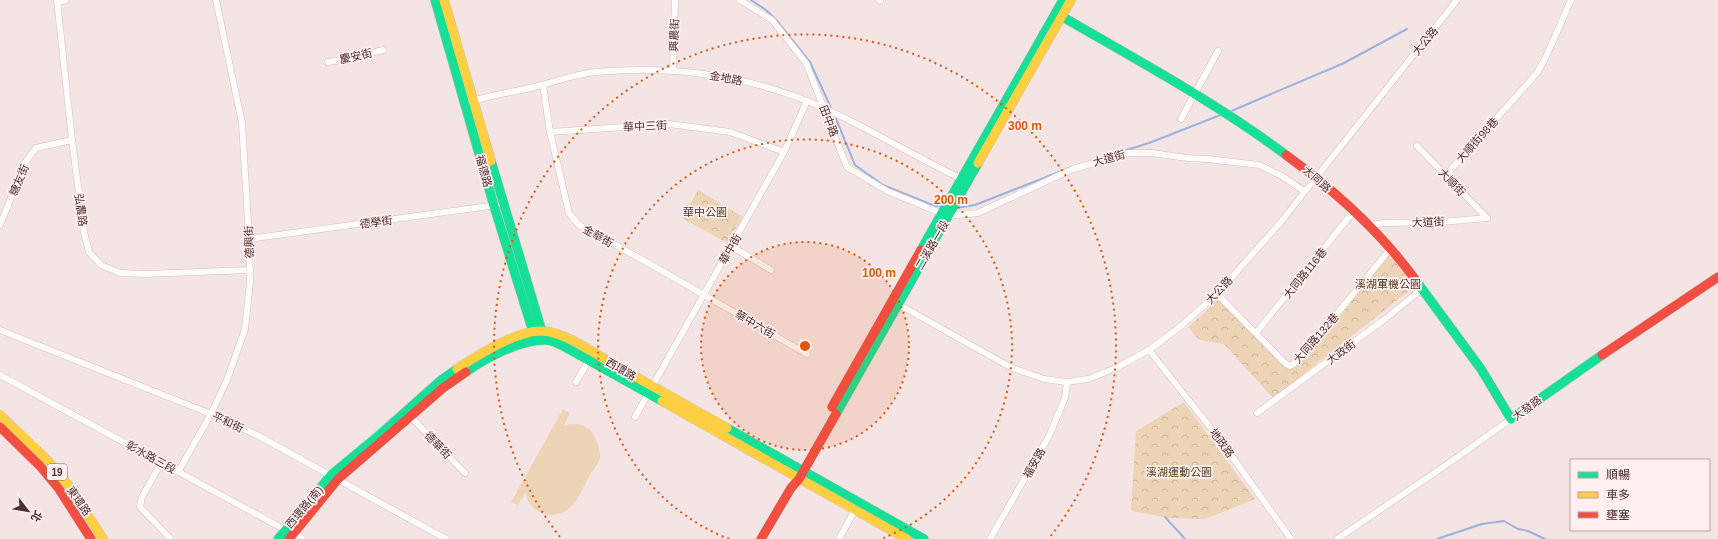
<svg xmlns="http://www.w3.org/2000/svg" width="1718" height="539" font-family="Arial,'Noto Sans TC',sans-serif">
<defs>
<pattern id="park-crowns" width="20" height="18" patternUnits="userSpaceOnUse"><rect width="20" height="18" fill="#eed4b6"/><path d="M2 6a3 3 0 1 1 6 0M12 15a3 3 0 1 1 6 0" fill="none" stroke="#ceb69d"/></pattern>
</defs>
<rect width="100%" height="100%" fill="#f5e4e4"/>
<!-- green -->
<path fill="#eed4b6" d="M563,409L570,413L564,425C579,422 591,425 596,440C598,445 601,452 600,458C598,464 592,471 589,477C584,485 579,499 572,506C563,515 546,519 536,510C531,506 525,498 526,492L518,505L511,502Z"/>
<!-- park -->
<g fill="url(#park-crowns)">
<polygon points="698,190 743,217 727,243 682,218"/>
<polygon points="1389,254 1414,287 1273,398 1224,344 1199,340 1188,327 1218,300 1286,367 1292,368"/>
<polygon points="1184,402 1255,499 1205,519 1169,518 1131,511 1136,431"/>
</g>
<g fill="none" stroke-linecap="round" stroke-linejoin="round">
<!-- stream -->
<g stroke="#9bb2df" stroke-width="2">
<polyline points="751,0 766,10 778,22 810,62 832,110"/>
<polyline points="1229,112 1344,63 1407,29"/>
<polyline points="834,114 855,165 883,185 935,206 942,206"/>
<polyline points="1091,161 1149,143 1223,114"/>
<polyline points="956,208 975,205 1072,167"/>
<polyline points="1165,517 1185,539"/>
<polyline points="1437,539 1482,524 1504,521 1518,529 1528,531 1545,539"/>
</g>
<!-- street casing -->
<g stroke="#d7c0c0" stroke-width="7">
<g id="street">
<polyline points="57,0 72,140 84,232 89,252 101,265 120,273 145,274 250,270"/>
<polyline points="740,0 772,20 806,63 847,167 887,191 948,216 978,213 1073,169 1128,153 1152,153 1187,158 1208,159 1259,165 1282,176 1304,191"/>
<polyline points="879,0 880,1"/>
<polyline points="57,2 66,0"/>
<polyline points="328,62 342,60 383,50"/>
<polyline points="673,70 675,0"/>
<polyline points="543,85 550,132 669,124 730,132 784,152"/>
<path d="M472,101C492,95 514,92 534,87C555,82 574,74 596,72C674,65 752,76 824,108C872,130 917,158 964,180"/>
<polyline points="1181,119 1218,51"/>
<polyline points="550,132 569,213 579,225 650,264 807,354"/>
<polyline points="1417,146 1487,218"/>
<polyline points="1446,175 1537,73 1545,59 1571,0"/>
<polyline points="0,225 25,163 36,148 72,140"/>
<polyline points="1369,225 1384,223 1442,222 1487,218"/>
<polyline points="249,239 497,205"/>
<polyline points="731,246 771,270"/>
<polyline points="1217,294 1286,364 1290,366 1298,361 1391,248"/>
<polyline points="896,303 1010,367 1044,379 1067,382 1088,379 1116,368 1149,350 1181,326 1217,294 1280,223 1457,0"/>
<polyline points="0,330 211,414 257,435 446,539"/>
<polyline points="1256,333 1353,212"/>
<polyline points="1149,350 1221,441 1291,539"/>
<polyline points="0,375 302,539"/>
<polyline points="576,382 589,360"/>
<polyline points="1257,413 1385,319 1422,289"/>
<polyline points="411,417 465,473"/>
<polyline points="635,417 784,152 807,101"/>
<polyline points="161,463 142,497 140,507 171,539"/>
<polyline points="178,472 211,414 227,380 245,329 250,282 249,239 242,123 216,0"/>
<polyline points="839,539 856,508"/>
<polyline points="990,539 1049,436 1065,398 1067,382"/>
<polyline points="1337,539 1449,463 1511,419"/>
</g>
</g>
<!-- fast casing -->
<g stroke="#d7c0c0" stroke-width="10">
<g id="fast">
<polyline points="435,0 494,206 535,338"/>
<path d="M1056,13C1133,58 1214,101 1286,155"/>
<polyline points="491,161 543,335"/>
<polyline points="921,250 1063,0"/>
<polyline points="1414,278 1481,369 1511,419 1602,355"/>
<path d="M466,372C486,358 519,340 545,340C552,340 559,344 565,347L662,401"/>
<polyline points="836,414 978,163"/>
<polyline points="727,428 924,539"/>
<polyline points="278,539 331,475 377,437 440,381 457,369"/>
</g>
</g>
<!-- slow casing -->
<g stroke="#d7c0c0" stroke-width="10">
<g id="slow">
<polyline points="444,0 491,161"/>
<polyline points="978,163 1071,0"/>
<path d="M457,369C478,355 517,330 542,331C565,332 594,353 613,364C651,385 689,407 727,428"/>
<polyline points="662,401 907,539"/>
<polyline points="0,415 47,460 69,486 103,539"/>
</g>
</g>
<!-- jam casing -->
<g stroke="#d7c0c0" stroke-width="10">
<g id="jam">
<path d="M1286,155C1334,190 1379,230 1414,278"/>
<polyline points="1602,355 1718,277"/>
<polyline points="832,407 921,250"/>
<polyline points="0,427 40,466 59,489 91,539"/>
<polyline points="289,539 338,479 443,388 466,372"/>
<polyline points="761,539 791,488 799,479 836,414"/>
</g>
</g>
<!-- street -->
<use href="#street" stroke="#fefbfb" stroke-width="6"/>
<!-- fast -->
<use href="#fast" stroke="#16e098" stroke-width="9"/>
<!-- slow -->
<use href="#slow" stroke="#ffcf43" stroke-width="9"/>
<!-- jam -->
<use href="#jam" stroke="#f24e42" stroke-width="9"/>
</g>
<!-- distance rings -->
<circle cx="805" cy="346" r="104" fill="#e0570e" fill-opacity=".12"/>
<g fill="none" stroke="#e0570e" stroke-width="2" stroke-dasharray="2 4">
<circle cx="805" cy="346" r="104"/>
<path d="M729 539A207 207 0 1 1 881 539"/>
<path d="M560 537A311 311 0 1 1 1050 537"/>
</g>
<g text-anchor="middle" stroke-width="3.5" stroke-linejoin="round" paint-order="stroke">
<!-- shield labels -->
<rect fill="#ffefee" stroke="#836969" stroke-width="1" x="47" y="464" width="20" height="16" rx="3"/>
<g font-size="10" font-weight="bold" fill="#4e3030">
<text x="57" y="476">19</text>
</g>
<!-- street labels -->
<g font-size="11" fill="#4e3030" stroke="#ffefee">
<text transform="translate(674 35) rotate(-88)" y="4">興農街</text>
<text transform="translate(1425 41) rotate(-51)" y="4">大公路</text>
<text transform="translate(356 56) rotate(-13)" y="4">慶安街</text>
<text transform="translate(726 78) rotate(10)" y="4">金地路</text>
<text transform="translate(829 121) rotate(69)" y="4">田中路</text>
<text transform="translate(645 126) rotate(-3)" y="4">華中三街</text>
<text transform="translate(1477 140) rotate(-48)" y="4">大順街98巷</text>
<text transform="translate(1109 158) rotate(-15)" y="4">大道街</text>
<text transform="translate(484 171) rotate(75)" y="4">福德路</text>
<text transform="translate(1317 179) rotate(42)" y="4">大同路</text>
<text transform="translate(19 180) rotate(-67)" y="4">糖友街</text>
<text transform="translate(1452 182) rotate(46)" y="4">大順街</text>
<text transform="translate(81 210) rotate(82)" y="4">弘農路</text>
<text transform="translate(376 222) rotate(-8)" y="4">德學街</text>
<text transform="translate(1428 222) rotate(-2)" y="4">大道街</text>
<text transform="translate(598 236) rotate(29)" y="4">金華街</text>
<text transform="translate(249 242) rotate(-92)" y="4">德興街</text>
<text transform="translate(932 245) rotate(-60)" y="4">二溪路一段</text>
<text transform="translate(730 249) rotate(-60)" y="4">華中街</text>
<text transform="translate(1305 273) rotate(-51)" y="4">大同路116巷</text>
<text transform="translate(1219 290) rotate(-46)" y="4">大公路</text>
<text transform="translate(755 324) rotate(30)" y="4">華中六街</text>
<text transform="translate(1316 338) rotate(-49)" y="4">大同路132巷</text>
<text transform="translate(1341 352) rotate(-37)" y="4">大政街</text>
<text transform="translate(621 369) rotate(30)" y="4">西環路</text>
<text transform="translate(1527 408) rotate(-36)" y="4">大發路</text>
<text transform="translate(228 422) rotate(25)" y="4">平和街</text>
<text transform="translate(1222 443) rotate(53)" y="4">地政路</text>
<text transform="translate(438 445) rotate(46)" y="4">德華街</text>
<text transform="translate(151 457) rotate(29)" y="4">彰水路三段</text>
<text transform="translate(1034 463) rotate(-61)" y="4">福安路</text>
<text transform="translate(79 501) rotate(55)" y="4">東環路</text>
<text transform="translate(304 507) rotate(-50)" y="4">西環路(南)</text>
</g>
<!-- park labels -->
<g font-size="11" fill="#513e1e" stroke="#ffefee">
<text x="705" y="216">華中公園</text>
<text x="1388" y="288">溪湖軍機公園</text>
<text x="1179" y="476">溪湖運動公園</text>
</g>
</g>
<circle cx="805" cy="346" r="6" fill="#e0570e" stroke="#ffefee" stroke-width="2"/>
<g font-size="12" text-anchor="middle" font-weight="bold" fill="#e0570e" stroke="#ffefee" stroke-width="3.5" stroke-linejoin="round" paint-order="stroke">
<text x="1025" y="130">300 m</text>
<text x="951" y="204">200 m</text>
<text x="879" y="277">100 m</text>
</g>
<!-- legend -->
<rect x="1570" y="459" width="140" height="72" fill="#ffefee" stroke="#b8a3a2"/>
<rect x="1578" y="472" width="20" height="6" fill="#16e098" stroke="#b8a3a2"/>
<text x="1606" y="479" font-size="12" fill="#4e3030">順暢</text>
<rect x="1578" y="492" width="20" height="6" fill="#ffcf43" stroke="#b8a3a2"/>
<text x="1606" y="499" font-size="12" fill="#4e3030">車多</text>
<rect x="1578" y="512" width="20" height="6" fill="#f24e42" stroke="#b8a3a2"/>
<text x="1606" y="519" font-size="12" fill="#4e3030">壅塞</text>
<!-- north arrow -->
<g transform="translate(28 511) rotate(121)" stroke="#ffefee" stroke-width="3" paint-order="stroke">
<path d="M0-3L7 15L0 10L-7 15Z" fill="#4e3030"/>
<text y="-6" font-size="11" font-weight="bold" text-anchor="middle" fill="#4e3030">北</text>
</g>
</svg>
